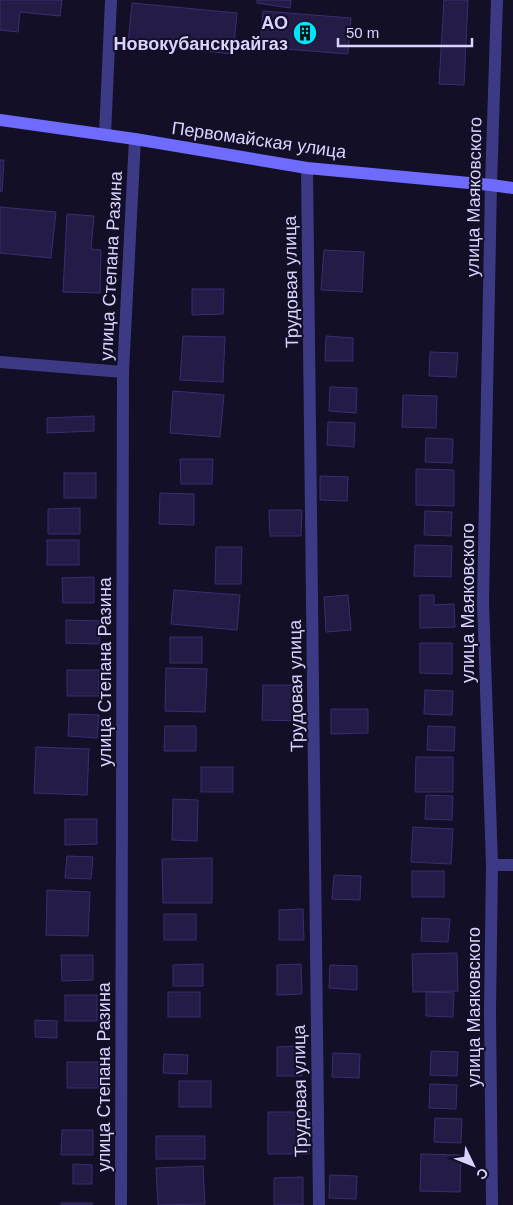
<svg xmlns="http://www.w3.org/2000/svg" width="513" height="1205" font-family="Arial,sans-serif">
<rect width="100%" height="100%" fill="#130f26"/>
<!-- building -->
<g fill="#241b47" stroke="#3b2d73">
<polygon points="0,0 62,0 60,16 20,12 18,32 0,30"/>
<polygon points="257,0 291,0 290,8 257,3"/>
<polygon points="444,0 468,0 464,85 439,84"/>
<polygon points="132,3 237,13 233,54 128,43"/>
<polygon points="263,11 351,18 348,54 260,47"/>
<polygon points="0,160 4,160 2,192 0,191"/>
<polygon points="0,207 56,212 51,258 0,253"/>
<polygon points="67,214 94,216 91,249 101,250 100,293 63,292"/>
<polygon points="324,250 364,252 362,292 321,290"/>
<polygon points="192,289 224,289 223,314 192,315"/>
<polygon points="183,336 225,337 223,382 180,380"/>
<polygon points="326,336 353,338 353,361 325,361"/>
<polygon points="430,352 458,353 456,377 429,376"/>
<polygon points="330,387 357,388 356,413 329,411"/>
<polygon points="173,391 224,395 220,437 170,433"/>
<polygon points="403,395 437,396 436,428 402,427"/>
<polygon points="94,416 94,431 47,433 47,418"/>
<polygon points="328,422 355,423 354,447 327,445"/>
<polygon points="426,438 453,439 452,463 425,462"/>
<polygon points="180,459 213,459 212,484 181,484"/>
<polygon points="416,469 454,470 454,506 416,505"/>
<rect x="64" y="473" width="32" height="25"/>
<polygon points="320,476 348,477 347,501 320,500"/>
<polygon points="160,493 194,494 194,525 159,524"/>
<polygon points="80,508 80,534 48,534 48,509"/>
<polygon points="269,510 302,510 301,536 270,536"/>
<polygon points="425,511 452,512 451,536 424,535"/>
<rect x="47" y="540" width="32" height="25"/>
<polygon points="415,545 452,546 451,577 414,576"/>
<polygon points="216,547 242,547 241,584 215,584"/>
<polygon points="94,577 94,603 63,603 62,578"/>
<polygon points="174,590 240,595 237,630 171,624"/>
<polygon points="348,595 351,630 326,632 324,597"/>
<polygon points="420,595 434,595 434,605 454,604 455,627 420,628"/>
<polygon points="66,620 100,621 99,644 66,643"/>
<rect x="170" y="637" width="32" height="26"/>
<polygon points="420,643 452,643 452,674 420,673"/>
<polygon points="166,668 207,669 205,712 165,711"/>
<rect x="67" y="670" width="32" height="26"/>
<polygon points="263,685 302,685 301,721 262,720"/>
<polygon points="425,690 453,691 452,715 424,714"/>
<polygon points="331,709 368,709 368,733 331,734"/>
<polygon points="69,714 99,715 97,738 68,736"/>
<polygon points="165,726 196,726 196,751 164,751"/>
<polygon points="428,726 455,727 454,751 427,750"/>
<polygon points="36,747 89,749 87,795 34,793"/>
<polygon points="416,757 453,757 453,792 415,792"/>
<rect x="201" y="767" width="32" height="25"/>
<polygon points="426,795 453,796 452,820 425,819"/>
<polygon points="173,799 198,800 197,841 172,840"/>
<polygon points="65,819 97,819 97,844 65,845"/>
<polygon points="413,827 453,829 451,864 411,862"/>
<polygon points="67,856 93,857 91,879 65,878"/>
<polygon points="212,858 212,903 163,903 162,859"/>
<rect x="412" y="871" width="32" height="26"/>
<polygon points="334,875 361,876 360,900 332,899"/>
<polygon points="47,890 90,892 88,936 46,935"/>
<polygon points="303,909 304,940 279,940 279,910"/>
<rect x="164" y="914" width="32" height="26"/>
<polygon points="422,918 450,919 448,942 421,941"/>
<polygon points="457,953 458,991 413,992 412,954"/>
<polygon points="61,955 93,955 93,980 62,981"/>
<polygon points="203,964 203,986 173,986 173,965"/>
<polygon points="301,964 302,994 277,995 277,965"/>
<polygon points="330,965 357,966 357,990 329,988"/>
<rect x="168" y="992" width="32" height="25"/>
<polygon points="426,992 454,993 453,1017 426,1016"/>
<rect x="65" y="995" width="32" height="26"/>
<polygon points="35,1020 57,1021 57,1038 35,1037"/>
<polygon points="301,1046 302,1076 277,1076 277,1047"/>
<polygon points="431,1051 458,1052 457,1076 430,1075"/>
<polygon points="333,1053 360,1054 359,1078 332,1077"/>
<polygon points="164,1054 188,1055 187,1074 163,1073"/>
<rect x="67" y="1062" width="31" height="26"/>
<rect x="179" y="1081" width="32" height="26"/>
<polygon points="430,1084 457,1085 456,1109 429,1108"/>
<polygon points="268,1112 310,1112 309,1154 268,1154"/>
<polygon points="435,1118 462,1119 461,1143 434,1142"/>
<polygon points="62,1130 93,1130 93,1155 61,1155"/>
<rect x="156" y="1136" width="49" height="23"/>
<polygon points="421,1154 461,1155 460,1192 420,1191"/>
<polygon points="73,1164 92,1165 92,1184 73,1184"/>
<polygon points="203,1166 205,1204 158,1205 156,1168"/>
<polygon points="330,1175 357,1176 356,1199 329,1198"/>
<polygon points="303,1177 303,1205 274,1205 274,1178"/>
<rect x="61" y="1203" width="31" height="2"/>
</g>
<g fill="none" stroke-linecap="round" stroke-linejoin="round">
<!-- street -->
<g stroke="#3d3a85" stroke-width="12">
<polyline points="105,135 111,0"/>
<polyline points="307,168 319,1205"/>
<polyline points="0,362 123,372"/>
<polyline points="492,865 513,865"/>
<polyline points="121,1205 123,372 135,139"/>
<polyline points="492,1205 490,1012 492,865 483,602 491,185 497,0"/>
</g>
<!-- secondary -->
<polyline stroke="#6f6bff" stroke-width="12" points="0,120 135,139 307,168 491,185 513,188"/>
</g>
<!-- icons -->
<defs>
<g id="building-disc" transform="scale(1.25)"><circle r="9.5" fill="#00e5ff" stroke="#130f26"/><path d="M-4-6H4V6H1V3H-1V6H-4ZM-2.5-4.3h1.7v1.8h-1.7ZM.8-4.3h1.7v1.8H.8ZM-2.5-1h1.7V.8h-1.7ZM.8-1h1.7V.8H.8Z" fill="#111"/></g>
</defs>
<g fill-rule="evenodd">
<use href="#building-disc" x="305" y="33"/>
</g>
<g text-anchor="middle" stroke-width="4" stroke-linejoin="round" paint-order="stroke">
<!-- poi labels -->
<g font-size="18" font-weight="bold" fill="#d9d4ff" stroke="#130f26" text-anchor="end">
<text x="288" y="29">АО<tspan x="288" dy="21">Новокубанскрайгаз</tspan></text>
</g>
<!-- street labels -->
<g font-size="18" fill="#d9d4ff" stroke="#130f26">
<text transform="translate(259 140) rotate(8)" y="6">Первомайская улица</text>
<text transform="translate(474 197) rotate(-89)" y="6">улица Маяковского</text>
<text transform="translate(111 266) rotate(-87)" y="6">улица Степана Разина</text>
<text transform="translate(291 282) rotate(-91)" y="6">Трудовая улица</text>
<text transform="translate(468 603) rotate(-90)" y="6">улица Маяковского</text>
<text transform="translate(105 672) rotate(-90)" y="6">улица Степана Разина</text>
<text transform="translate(296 686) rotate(-91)" y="6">Трудовая улица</text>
<text transform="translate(474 1007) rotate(-90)" y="6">улица Маяковского</text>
<text transform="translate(104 1077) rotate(-90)" y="6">улица Степана Разина</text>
<text transform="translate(300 1091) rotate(-91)" y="6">Трудовая улица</text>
</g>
</g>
<!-- north arrow -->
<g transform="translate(473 1165) rotate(133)" stroke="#130f26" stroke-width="4" paint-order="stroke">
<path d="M0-4L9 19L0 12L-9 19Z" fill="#d9d4ff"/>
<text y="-8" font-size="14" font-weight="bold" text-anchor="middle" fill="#d9d4ff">С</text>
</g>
<!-- scale -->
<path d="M338 38v8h134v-8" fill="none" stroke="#d9d4ff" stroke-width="2.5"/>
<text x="346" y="38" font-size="15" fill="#d9d4ff" stroke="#130f26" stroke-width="4" paint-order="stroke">50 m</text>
</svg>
